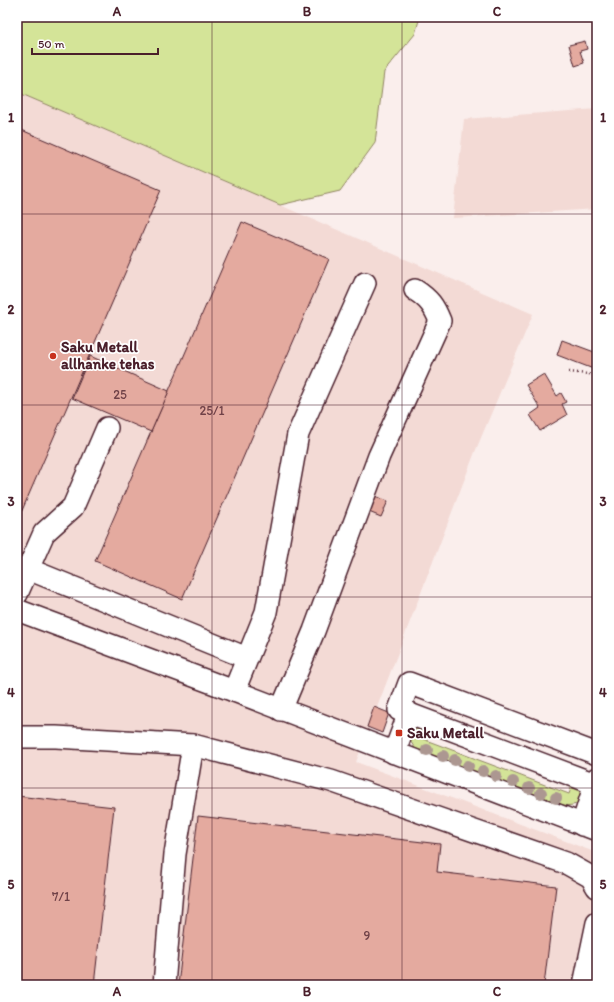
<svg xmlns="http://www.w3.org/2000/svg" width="614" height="1002" font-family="Itim,sans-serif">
<rect width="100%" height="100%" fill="#faeeec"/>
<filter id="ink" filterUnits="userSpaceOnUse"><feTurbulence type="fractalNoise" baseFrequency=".025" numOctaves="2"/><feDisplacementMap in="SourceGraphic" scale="8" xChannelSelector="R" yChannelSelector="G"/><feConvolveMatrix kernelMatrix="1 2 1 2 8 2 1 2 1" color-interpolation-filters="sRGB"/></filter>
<g filter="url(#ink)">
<!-- built -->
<g fill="#f3dad5">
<polygon points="17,92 533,314 475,452 356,762 597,853 597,985 17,985"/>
<polygon points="597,109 597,209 453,218 464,119"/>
</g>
<!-- green -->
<g fill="#d4e498" stroke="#8f8262">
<polygon points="17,17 420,17 415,34 384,72 375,143 340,191 280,205 17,92"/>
<path d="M427,726L423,739L569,794L574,780L580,786L582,791L580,802C572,807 564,806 556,803L416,750L409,739L412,730L418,727Z"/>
</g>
<!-- building -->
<g fill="#e4aa9f" stroke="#4a1f2b">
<polygon points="585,41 587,49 580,51 584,63 575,66 569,45"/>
<polygon points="17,128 161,190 17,522"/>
<polygon points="242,222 329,259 182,599 95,561"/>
<polygon points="562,340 597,353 597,366 596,370 557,355"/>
<polygon points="90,356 169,391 151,432 72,398"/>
<polygon points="544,374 557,396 561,393 566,402 562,404 567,415 540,431 530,415 540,408 526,385"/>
<polygon points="375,496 388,501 381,517 369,512"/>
<polygon points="374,707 389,713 382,733 367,727"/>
<polygon points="17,796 114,807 94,985 17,985"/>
<polygon points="198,816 440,844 437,872 556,886 544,985 178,985"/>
</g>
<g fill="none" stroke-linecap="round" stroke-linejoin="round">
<!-- minor casing -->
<g stroke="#4a1f2b" stroke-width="24">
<g id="minor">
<polyline points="17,569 28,569 247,658"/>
<polyline points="17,594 44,533 73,507 107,428"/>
<polyline points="17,610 234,691 597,830"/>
<polyline points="234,691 266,612 298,434 365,283"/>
<path d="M281,710L314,631L379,456L440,321C434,306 429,299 415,290"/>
<polyline points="17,737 56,737 193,745 331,781 566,863 591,877 597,887"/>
<polyline points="394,753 409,713"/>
<polyline points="597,754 409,683 399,710 595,784 597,778"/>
<polyline points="582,825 595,784"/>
<polyline points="164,985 175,854 193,745"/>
<polyline points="584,985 597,923"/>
</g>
</g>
<!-- path -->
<polyline stroke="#4a1f2b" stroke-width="2.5" stroke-dasharray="1 3" stroke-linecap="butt" points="569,372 597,375"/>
<!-- minor -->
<use href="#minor" stroke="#fff" stroke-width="21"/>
</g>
<!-- trees -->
<g fill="#ac9791">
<circle cx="427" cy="750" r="6"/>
<circle cx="443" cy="756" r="6"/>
<circle cx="455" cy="760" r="6"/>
<circle cx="468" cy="766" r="6"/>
<circle cx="483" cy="771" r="6"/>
<circle cx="496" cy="776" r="6"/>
<circle cx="513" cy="782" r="6"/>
<circle cx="529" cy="788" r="6"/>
<circle cx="541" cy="793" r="6"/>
<circle cx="556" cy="798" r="6"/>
</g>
</g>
<!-- grid -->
<path fill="none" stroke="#4a1f2b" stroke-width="1" stroke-opacity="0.55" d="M212,17V985M402,17V985M17,214H597M17,405H597M17,597H597M17,788H597"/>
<!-- markers -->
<g fill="#c8321e" stroke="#fff" stroke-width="1.5">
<circle cx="53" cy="356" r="4"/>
<rect x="395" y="729" width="8" height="8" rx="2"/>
</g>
<g text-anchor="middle" stroke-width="3.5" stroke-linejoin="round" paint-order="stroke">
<!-- number labels -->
<g font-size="13" fill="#704248">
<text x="120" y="399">25</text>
<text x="212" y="415">25/1</text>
<text x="61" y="901">7/1</text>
<text x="367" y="940">9</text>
</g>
<!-- poi labels -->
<g font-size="15" font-weight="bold" fill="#4a1f2b" stroke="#fff" text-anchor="start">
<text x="61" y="352">Saku Metall<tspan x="61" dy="17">allhanke tehas</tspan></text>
<text x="407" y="738">Saku Metall</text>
</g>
</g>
<!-- margin -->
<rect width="614" height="1002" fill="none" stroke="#fff" stroke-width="44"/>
<!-- scale -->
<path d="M32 48v6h126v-6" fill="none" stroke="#4a1f2b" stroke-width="2"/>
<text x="38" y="48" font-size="12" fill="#4a1f2b" stroke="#ffffff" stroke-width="3" paint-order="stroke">50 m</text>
<rect x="22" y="22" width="570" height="958" fill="none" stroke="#4a1f2b" stroke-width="1.5"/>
<g font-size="13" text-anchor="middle" font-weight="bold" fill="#4a1f2b">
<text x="117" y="16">A</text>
<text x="307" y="16">B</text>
<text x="497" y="16">C</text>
<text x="11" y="122">1</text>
<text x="603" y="122">1</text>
<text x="11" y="314">2</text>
<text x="603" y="314">2</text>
<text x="11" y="506">3</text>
<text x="603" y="506">3</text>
<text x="11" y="697">4</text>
<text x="603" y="697">4</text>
<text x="11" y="889">5</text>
<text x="603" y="889">5</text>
<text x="117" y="996">A</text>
<text x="307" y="996">B</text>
<text x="497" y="996">C</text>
</g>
</svg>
